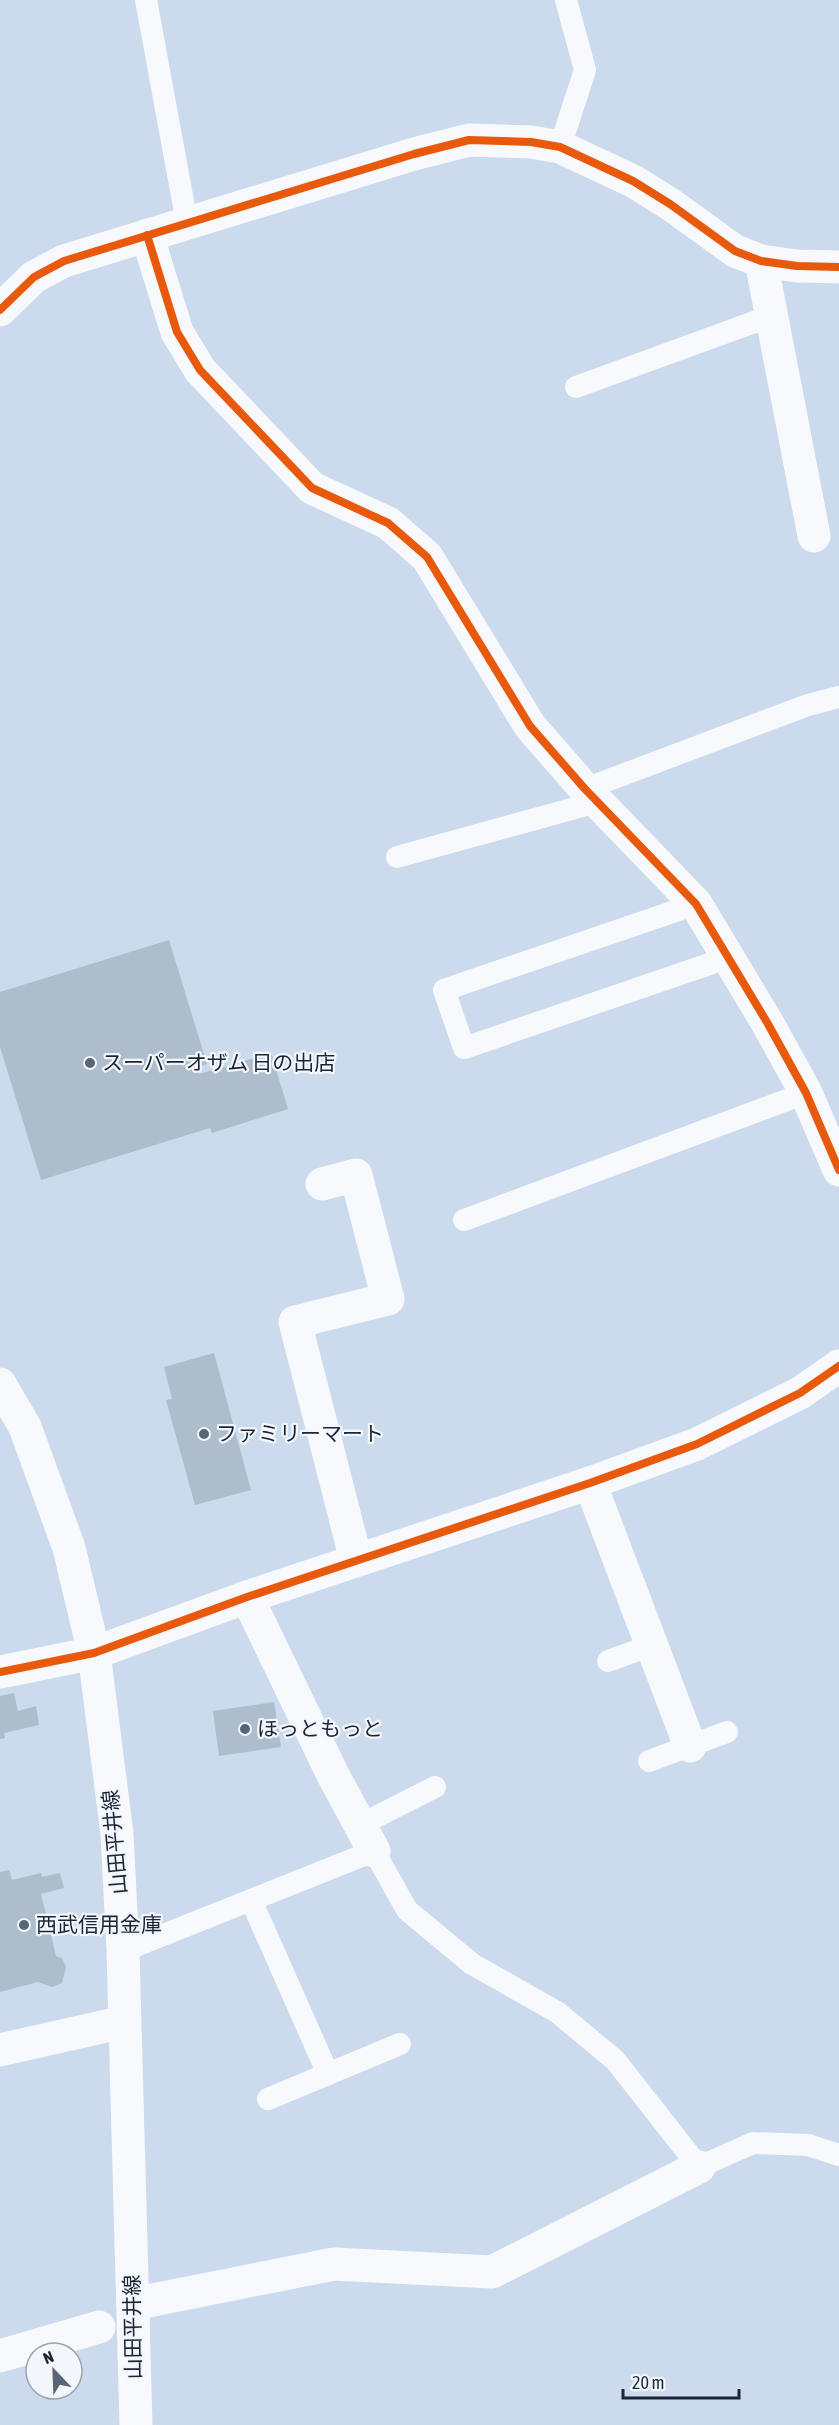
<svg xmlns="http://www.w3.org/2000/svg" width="839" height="2425" font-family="'Asap Condensed','Noto Sans JP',sans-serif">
<rect width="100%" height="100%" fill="#ccdaed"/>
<!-- building -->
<g fill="#adbdcb">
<polygon points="169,940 207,1064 197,1067 199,1074 271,1053 288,1109 212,1133 210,1128 41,1180 0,1047 0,992"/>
<polygon points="214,1353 251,1490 195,1505 166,1400 172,1399 164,1367"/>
<polygon points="14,1693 18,1711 36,1706 39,1725 4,1733 5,1738 0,1739 0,1696"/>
<polygon points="274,1702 281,1747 219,1756 213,1711"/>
<polygon points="9,1870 12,1880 41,1873 42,1877 60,1873 64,1888 41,1894 56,1956 62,1958 66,1967 62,1983 52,1987 38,1982 0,1992 0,1872"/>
</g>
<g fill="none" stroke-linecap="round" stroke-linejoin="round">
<!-- service -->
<g stroke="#f7f9fc" stroke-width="22">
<polyline points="146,0 187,223"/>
<polyline points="560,147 585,70 566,0"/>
<polyline points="576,387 771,316"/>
<polyline points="585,789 808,705 839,697"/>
<polyline points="397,857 597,802"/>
<polyline points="696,904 444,990 464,1048 727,958"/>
<polyline points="464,1220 806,1093"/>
<polyline points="608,1661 652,1645"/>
<polyline points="649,1761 727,1732"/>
<polyline points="360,1825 435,1787"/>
<polyline points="251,1900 328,2074"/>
<polyline points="123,1951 374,1851 407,1910 472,1964 557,2012 615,2060 699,2167 753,2143 808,2145 839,2155"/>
<polyline points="268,2099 400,2044"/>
</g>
<!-- minor -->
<g stroke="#f7f9fc" stroke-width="33">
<polyline points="147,235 177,332 200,370 312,488 388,523 427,557 530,726 585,789 696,904 768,1024 806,1093 839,1170"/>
<polyline points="761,261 814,536"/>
<polyline points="0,310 34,277 64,261 414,154 469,140 531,142 560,147 633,181 670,204 735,251 761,261 797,266 839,267"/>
<polyline points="322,1184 356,1175 388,1299 295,1322 356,1560"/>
<polyline points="590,1483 690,1746"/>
<polyline points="247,1597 333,1775 374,1851"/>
<polyline points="0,1672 94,1653 247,1597 590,1483 697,1444 800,1393 839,1366"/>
<polyline points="133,2304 334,2264 492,2272 699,2167"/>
<polyline points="0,2356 99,2327"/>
</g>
<!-- tertiary -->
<polyline stroke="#f7f9fc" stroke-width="33" points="0,2050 124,2022"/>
<!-- secondary -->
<polyline stroke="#f7f9fc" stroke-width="33" points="0,1384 25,1427 69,1548 94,1653 117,1834 123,1951 136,2425"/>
<!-- cycleway casing -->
<g stroke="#f3f7fb" stroke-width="11">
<g id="cycleway">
<polyline points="147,235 177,332 200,370 312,488 388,523 427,557 530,726 585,789 696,904 768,1024 806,1093 839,1170"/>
<polyline points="0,310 34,277 64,261 414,154 469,140 531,142 560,147 633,181 670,204 735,251 761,261 797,266 839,267"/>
<polyline points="0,1672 94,1653 247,1597 590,1483 697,1444 800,1393 839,1366"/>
</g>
</g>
<!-- cycleway -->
<use href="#cycleway" stroke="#e8590c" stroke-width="8"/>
</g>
<!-- markers -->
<g fill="#586576" stroke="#f3f7fb" stroke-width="2">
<circle cx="90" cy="1063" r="6"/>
<circle cx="204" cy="1434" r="6"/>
<circle cx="245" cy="1729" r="6"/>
<circle cx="24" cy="1925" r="6"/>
</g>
<g text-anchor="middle" stroke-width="4.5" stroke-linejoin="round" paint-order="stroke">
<!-- poi labels -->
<g font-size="21" fill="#1a2636" stroke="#f3f7fb" text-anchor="start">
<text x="102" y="1070">スーパーオザム 日の出店</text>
<text x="216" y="1441">ファミリーマート</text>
<text x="257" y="1736">ほっともっと</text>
<text x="36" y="1932">西武信用金庫</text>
</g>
<!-- street labels -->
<g font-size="21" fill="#1a2636" stroke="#f3f7fb">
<text transform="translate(115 1842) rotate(-95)" y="7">山田平井線</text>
<text transform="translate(133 2327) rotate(-91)" y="7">山田平井線</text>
</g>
</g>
<!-- north arrow -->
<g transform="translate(54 2371) rotate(337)"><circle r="28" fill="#f3f7fb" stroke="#9ca3ac" stroke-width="1.5"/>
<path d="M0-4.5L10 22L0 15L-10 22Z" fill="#586576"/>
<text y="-9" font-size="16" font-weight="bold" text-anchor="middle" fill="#1a2636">N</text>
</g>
<!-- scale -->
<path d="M623 2389v9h116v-9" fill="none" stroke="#1a2636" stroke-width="3"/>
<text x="632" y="2389" font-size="18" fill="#1a2636" stroke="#f3f7fb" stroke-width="4.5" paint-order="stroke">20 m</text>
</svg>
